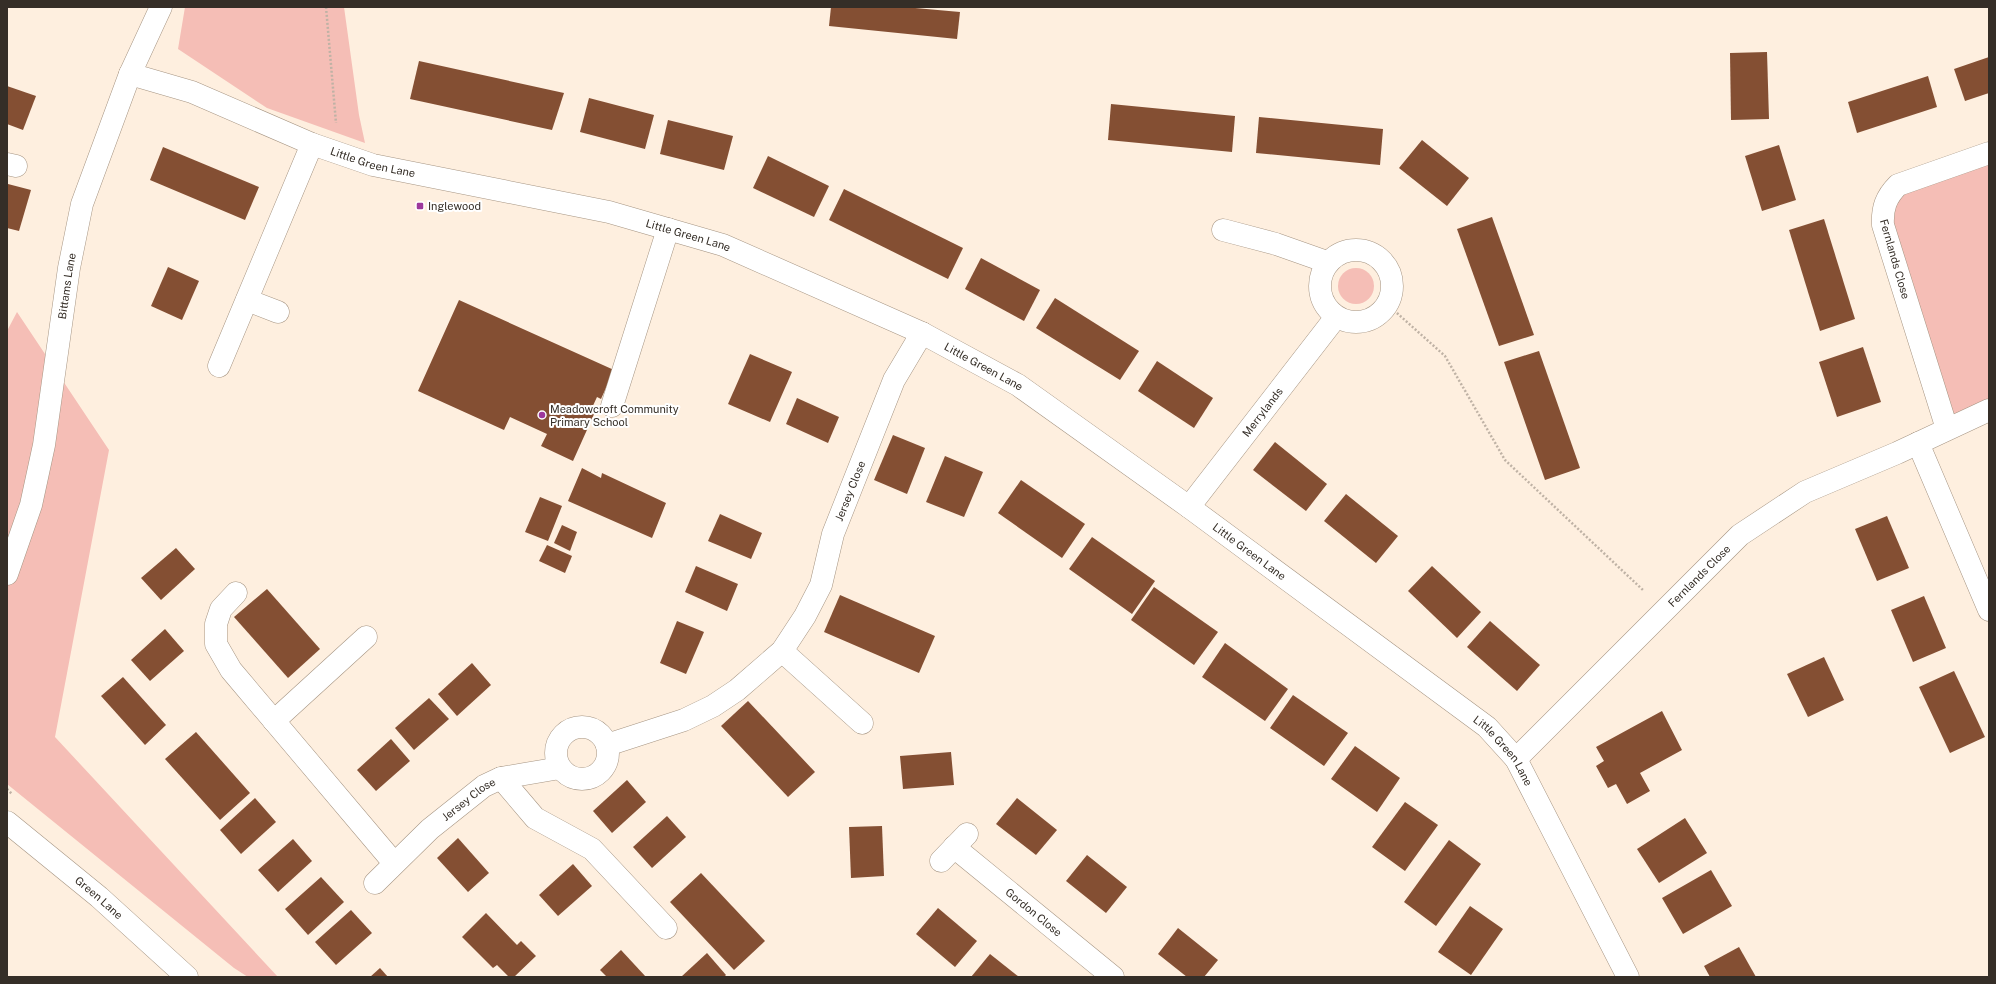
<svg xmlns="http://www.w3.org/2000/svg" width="1996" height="984" font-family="'Public Sans',sans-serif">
<rect width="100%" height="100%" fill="#feefdf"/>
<!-- green -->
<g fill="#f5beb6">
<polygon points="185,7 344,7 359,115 365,143 267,108 178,49"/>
<polygon points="1989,153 1989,410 1947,429 1883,225 1895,197"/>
<circle cx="1356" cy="286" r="18"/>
<polygon points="17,312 109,450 55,737 278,977 248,977 234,968 7,784 7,331"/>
</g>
<!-- building -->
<g fill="#844f33">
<polygon points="831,7 904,7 960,12 957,39 829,26"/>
<polygon points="1767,52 1769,119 1731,120 1730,53"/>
<polygon points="1989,57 1989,93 1965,101 1954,69"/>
<polygon points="419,61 564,93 552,130 410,99"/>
<polygon points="1928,76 1937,107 1857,133 1848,102"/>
<polygon points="7,86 36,96 23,130 7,124"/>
<polygon points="589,98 654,115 645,149 580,132"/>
<polygon points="1111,104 1235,116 1232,152 1108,140"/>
<polygon points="1259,117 1383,129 1380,165 1256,153"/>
<polygon points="668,120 733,136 724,170 660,154"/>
<polygon points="1422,140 1469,178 1447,206 1399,168"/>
<polygon points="1779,145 1796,200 1762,211 1745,156"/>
<polygon points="163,147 259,187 245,220 150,180"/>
<polygon points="768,156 829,186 814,217 753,188"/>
<polygon points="8,184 31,190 19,231 7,228"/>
<polygon points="844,189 963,248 948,279 829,220"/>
<polygon points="1492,217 1534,335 1499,346 1457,229"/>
<polygon points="1824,219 1855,319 1820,331 1789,230"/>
<polygon points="981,258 1040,290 1024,321 965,289"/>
<polygon points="168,267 199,281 182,320 151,306"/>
<polygon points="1055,298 1139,351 1120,380 1036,328"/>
<polygon points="459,300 614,370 601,399 597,397 591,410 595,412 573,461 541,446 547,434 510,417 504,430 418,391"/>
<polygon points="1863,347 1881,402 1837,417 1819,362"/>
<polygon points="1539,351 1580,468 1545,480 1504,362"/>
<polygon points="750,354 792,372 770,422 728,404"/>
<polygon points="1157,361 1213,398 1194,428 1138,391"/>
<polygon points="797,398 839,417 828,443 786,424"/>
<polygon points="893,435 925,448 907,494 874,480"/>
<polygon points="1275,442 1327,484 1306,511 1253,470"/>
<polygon points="945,456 983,472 964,517 926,502"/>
<polygon points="582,468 601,478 602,473 666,503 652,538 568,501"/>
<polygon points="1021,480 1085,524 1062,558 998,513"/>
<polygon points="1346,494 1398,536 1376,563 1324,521"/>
<polygon points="540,497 562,506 548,541 525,532"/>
<polygon points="720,514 762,533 751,559 708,541"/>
<polygon points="1887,516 1909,568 1877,581 1855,529"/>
<polygon points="562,525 577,532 570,551 554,543"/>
<polygon points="1092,537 1155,581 1132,614 1069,569"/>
<polygon points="547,545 572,556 565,573 539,561"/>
<polygon points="176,548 195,569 161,600 141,578"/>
<polygon points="696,566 738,584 727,611 685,592"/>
<polygon points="1432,566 1481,612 1457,638 1408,591"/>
<polygon points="1154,587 1218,632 1194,665 1131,620"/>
<polygon points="267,589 320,649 288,678 234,617"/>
<polygon points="840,595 935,636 919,673 824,632"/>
<polygon points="1924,596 1946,648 1913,662 1891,610"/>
<polygon points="677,621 704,632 686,674 660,663"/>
<polygon points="1490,621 1540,665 1517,691 1467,647"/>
<polygon points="165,629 184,651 150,681 131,660"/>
<polygon points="1225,643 1288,689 1265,721 1202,677"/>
<polygon points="1824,657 1844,700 1808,717 1787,674"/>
<polygon points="472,663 491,685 457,716 438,694"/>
<polygon points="1954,671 1985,737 1950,753 1919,687"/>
<polygon points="123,677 166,725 145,745 101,696"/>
<polygon points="1293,695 1348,733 1324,766 1270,728"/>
<polygon points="429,698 449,719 414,750 395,728"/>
<polygon points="748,701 815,772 788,797 721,726"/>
<polygon points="1662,711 1682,750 1640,773 1650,791 1627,804 1616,784 1608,788 1596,766 1604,761 1596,747"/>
<polygon points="196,732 250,793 220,820 165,759"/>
<polygon points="391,739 410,761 376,791 357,770"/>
<polygon points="1355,746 1400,778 1377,812 1331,779"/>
<polygon points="951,752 954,785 903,789 900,756"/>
<polygon points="627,780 646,802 612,833 593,811"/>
<polygon points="255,798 276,822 241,854 220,830"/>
<polygon points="1017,798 1057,830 1036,855 996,824"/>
<polygon points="1405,802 1438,825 1405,871 1372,847"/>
<polygon points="667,816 686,837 652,868 633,847"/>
<polygon points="1685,818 1707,853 1659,883 1637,849"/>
<polygon points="882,826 884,876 851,878 849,827"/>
<polygon points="458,838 489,873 468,892 437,858"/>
<polygon points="293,839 312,861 278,892 258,870"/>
<polygon points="1449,840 1481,864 1436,926 1404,902"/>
<polygon points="1087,855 1127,887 1106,913 1066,881"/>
<polygon points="573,864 592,886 558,916 539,895"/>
<polygon points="1711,870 1732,906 1683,934 1662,898"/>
<polygon points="701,873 765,941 734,970 670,902"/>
<polygon points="321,877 344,902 308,935 285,909"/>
<polygon points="1470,906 1503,929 1471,975 1438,952"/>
<polygon points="938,908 977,941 955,967 916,934"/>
<polygon points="351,910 372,933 336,965 315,942"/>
<polygon points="486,913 517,945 521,941 536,956 514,977 509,977 497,965 493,968 462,937"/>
<polygon points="1178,928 1218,960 1204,977 1187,977 1158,954"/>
<polygon points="1739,947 1756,977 1710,977 1704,966"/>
<polygon points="621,950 646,977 607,977 600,970"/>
<polygon points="707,953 726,975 724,977 681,977"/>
<polygon points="990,954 1019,977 971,977"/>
<polygon points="380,968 388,977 370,977"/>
</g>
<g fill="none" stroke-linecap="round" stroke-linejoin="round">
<!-- minor casing -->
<g stroke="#a69583" stroke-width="23">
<g id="minor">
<path id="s1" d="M130,74L192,92L312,144L373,165L609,212L723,245L922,333L1018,385L1189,507L1487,727L1516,759L1628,977"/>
<polyline points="7,164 16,166"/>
<polyline points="1223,230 1276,244 1327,262"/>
<circle cx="1356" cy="286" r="36"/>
<polyline points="247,300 278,312"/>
<polyline points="219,366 312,144"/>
<polyline points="612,406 668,229"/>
<path d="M1947,429L1883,225C1882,208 1886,197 1898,185L1989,153"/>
<polyline points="1918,443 1989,610"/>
<path id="s2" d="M1189,507L1336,317"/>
<path id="s3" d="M7,574L31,505L44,445L69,268L82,204L130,74L161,7"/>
<polyline points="236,593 221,609 216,624 216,644 231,670 394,863"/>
<polyline points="782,651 862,723"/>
<polyline points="274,721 366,637"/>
<circle cx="582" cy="753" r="26"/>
<path id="s4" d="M607,745L684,720L713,706L737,690L782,651L805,616L821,585L833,534L894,380L922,333"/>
<path id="s5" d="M1516,759L1740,535L1805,492L1897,453L1989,410"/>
<polyline points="501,778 535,818 592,849 666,928"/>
<path id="s6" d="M7,822L99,897L187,977"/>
<path id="s7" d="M954,847L1113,977"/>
<polyline points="941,861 967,834"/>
<path id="s8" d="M375,883L430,829L484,786L501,778L560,768"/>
</g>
</g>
<!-- path -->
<g stroke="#bfb2a5" stroke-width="2.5" stroke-dasharray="2 2" stroke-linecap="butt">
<polyline points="326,7 336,123"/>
<polyline points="1388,305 1445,356 1505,460 1644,591"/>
<polyline points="7,789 12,794"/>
</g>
<!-- minor -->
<use href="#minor" stroke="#fff" stroke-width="22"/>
</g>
<!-- markers -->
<g fill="#9d389c" stroke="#fff" stroke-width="1.5">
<rect x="416" y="202" width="8" height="8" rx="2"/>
<circle cx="542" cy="415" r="4"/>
</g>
<g text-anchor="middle" stroke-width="4" stroke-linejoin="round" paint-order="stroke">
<!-- street labels -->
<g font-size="11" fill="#352e27" stroke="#fff">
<text dy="4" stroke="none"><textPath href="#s1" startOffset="259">Little Green Lane</textPath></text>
<text dy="4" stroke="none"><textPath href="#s1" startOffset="583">Little Green Lane</textPath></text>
<text transform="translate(1895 259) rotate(74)" y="4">Fernlands Close</text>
<text dy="4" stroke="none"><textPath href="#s3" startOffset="295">Bittams Lane</textPath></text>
<text dy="4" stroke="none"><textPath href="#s1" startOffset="907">Little Green Lane</textPath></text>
<text dy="4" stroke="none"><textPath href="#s2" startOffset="120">Merrylands</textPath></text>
<text dy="4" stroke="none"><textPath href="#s4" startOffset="377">Jersey Close</textPath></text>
<text dy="4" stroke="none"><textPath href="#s1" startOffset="1231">Little Green Lane</textPath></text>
<text dy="4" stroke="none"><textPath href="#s5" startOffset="259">Fernlands Close</textPath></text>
<text dy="4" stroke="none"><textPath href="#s1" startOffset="1555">Little Green Lane</textPath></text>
<text dy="4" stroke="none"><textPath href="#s8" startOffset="126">Jersey Close</textPath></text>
<text dy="4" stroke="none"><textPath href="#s6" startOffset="119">Green Lane</textPath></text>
<text dy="4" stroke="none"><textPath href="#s7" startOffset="103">Gordon Close</textPath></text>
</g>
<!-- poi labels -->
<g font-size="11" fill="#352e27" stroke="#fff" text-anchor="start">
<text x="428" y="210">Inglewood</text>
<text x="550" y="413">Meadowcroft Community<tspan x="550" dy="13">Primary School</tspan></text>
</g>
</g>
<!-- border -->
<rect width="1996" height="984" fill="none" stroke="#352e27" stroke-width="16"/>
</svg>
